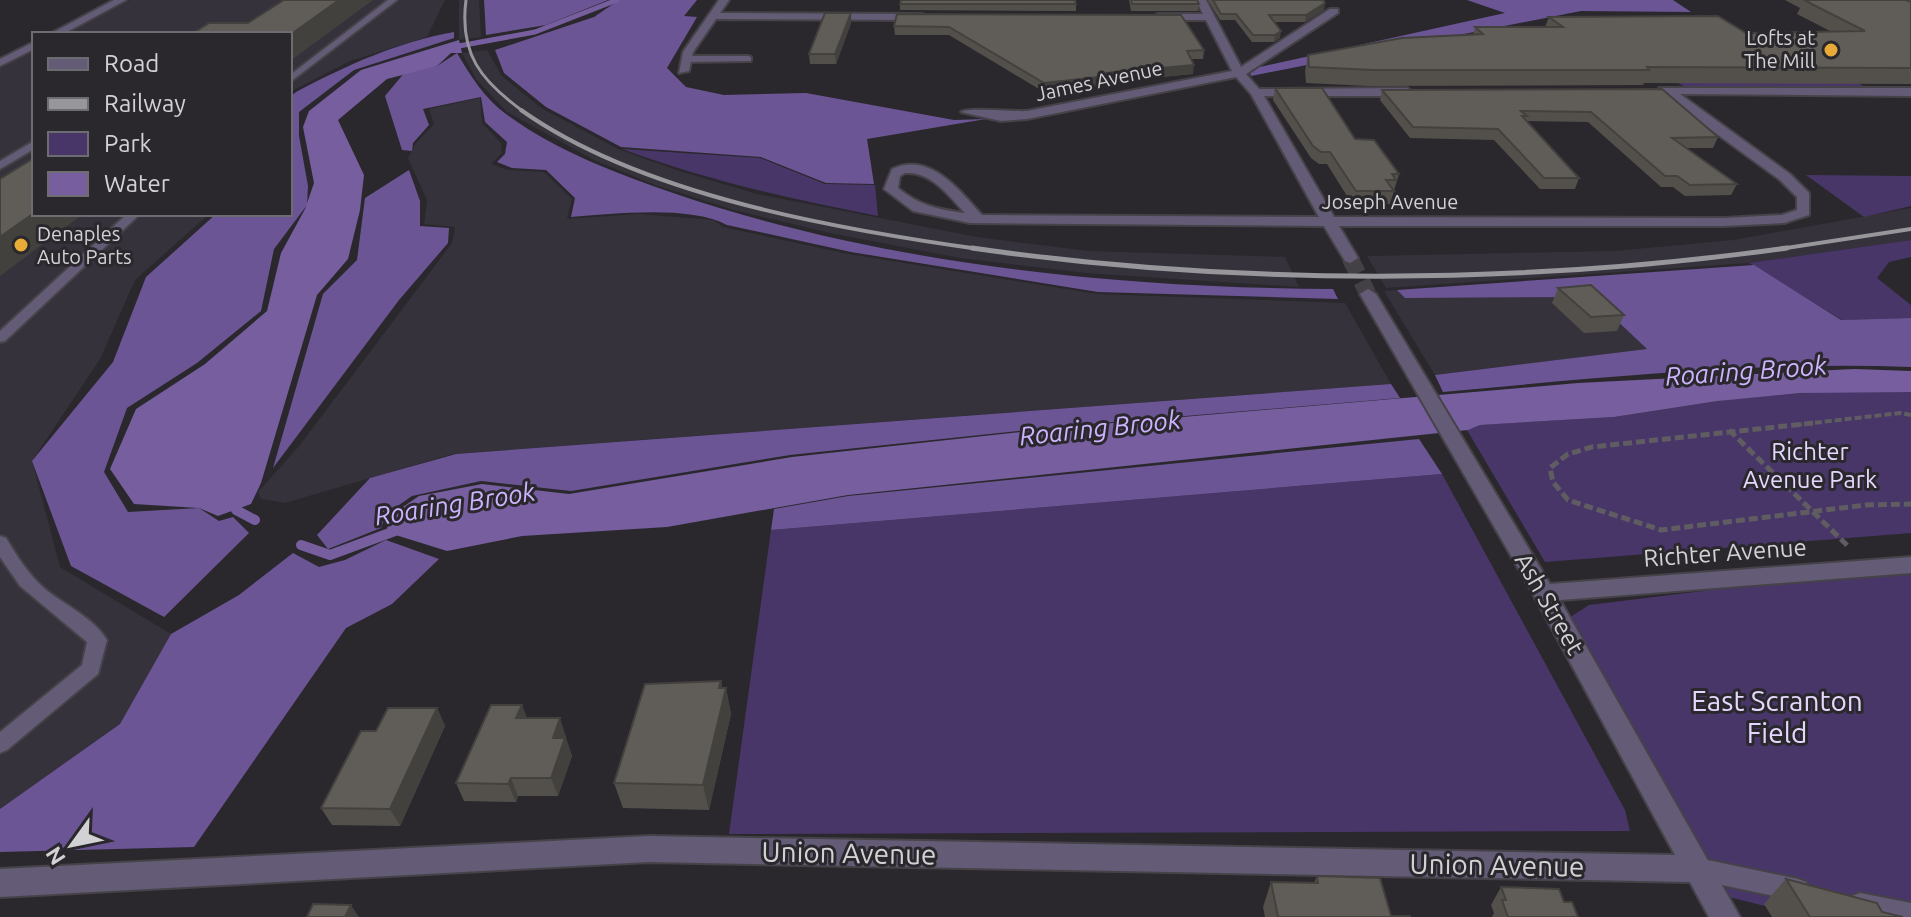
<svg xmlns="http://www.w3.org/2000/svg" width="1911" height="917" font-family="Ubuntu,sans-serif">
<rect width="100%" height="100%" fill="#2a282d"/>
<!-- built -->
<g fill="#35323c">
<polygon points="130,0 445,0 427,37 350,61 290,92 290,34 65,34"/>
<polygon points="459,0 479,0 481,37 459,40"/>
<polygon points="34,50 34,214 209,214 135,280 100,359 32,461 60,567 171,634 120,724 0,809 0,68"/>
<polygon points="487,50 501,75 541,108 618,149 676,170 757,194 977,237 1089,251 1285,257 1299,287 1086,273 960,258 830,233 734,210 655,185 594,160 507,112 476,79 462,53"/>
<polygon points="480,98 482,123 501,143 502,153 491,164 508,170 544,172 572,199 567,219 639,214 713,220 723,227 848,254 1097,294 1345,303 1391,384 452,454 285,503 261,499 258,492 300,445 452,243 455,227 424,224 427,200 408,158 416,143 434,124 429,109"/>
<polygon points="1911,208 1911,240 1749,263 1386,288 1367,256 1615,251 1733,240"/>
<polygon points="1397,290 1405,298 1593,297 1647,349 1435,375 1384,291"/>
</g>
<!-- green -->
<g fill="#493669">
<polygon points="1668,78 1858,83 1865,87 1684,86"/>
<path d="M622,149L760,158L825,184L875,185L878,216C790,199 706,180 622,149Z"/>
<polygon points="1806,175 1911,176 1911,206 1864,217"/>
<polygon points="1911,240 1911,257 1889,262 1877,278 1911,305 1911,318 1842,320 1749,263"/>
<polygon points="1830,391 1911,392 1911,533 1545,562 1467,430 1480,425 1614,417 1732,399"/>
<polygon points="1442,474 1625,810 1630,831 729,834 771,530"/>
<polygon points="1881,569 1911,570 1911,917 1809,917 1729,897 1564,621 1589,605"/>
</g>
<!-- forest -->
<g fill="#6c5595">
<polygon points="484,0 608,0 546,25 486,35"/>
<polygon points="619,0 697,0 684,16 697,17 667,68 686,87 724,95 806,93 954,120 986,119 867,139 874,184 826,183 761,157 621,147 546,107 504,73 495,50 594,17"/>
<polygon points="1467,0 1673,0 1691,12 1581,11 1251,76 1249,70 1260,67 1505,13"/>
<path d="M454,32V38L354,70L299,112V136L308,186L307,205L274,249L261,311L197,363L127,408L104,472L128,512L199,508L219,521L233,517L249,533L164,617L71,566L32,461L113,362L146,277L216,214H290V97L296,92C347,65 398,42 454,32Z"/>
<path d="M457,53C470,75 485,99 506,114C556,151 618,174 676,194C881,264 1116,288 1333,289L1338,299L1098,292L851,252L727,225C689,205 614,214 571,217L575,198L546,170L512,168L497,162L505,154L507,142L485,122L481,97L423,109L429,125L413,143L412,151L402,150L385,96L405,72L437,66Z"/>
<polygon points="409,170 420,201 420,226 449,228 448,243 399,300 273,468 323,294 357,260 365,198"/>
<path d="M1754,265L1841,320L1911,318V367C1756,361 1598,378 1443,392L1435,375L1647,349L1592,297L1405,298L1397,290Z"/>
<polygon points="1391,384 1400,398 1066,426 790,455 571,491 481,481 412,496 386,514 381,528 328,549 317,535 370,478 456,454"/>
<polygon points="1419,439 1442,474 771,530 774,509 848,496"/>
<polygon points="386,540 439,559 392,604 346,628 194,847 0,852 0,809 120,724 171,634 239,595 293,553 319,567 345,560"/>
</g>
<!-- water -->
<g fill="#765e9f">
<polygon points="459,40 462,53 451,53 437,66 387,79 338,120 364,175 360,210 348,259 317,295 261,483 251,504 218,516 199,508 134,504 110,469 136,409 205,364 267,311 281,253 305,209 314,183 303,127 309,111 361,70"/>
<polygon points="1854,369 1911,371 1911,392 1801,393 1718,401 1614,417 1480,425 1468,430 848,495 667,527 522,536 447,551 386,532 391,515 419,496 482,484 569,494 792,457 1067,427 1578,383"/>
</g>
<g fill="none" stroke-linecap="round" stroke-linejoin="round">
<!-- stream-far1 -->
<polyline stroke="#765e9f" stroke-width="5" points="448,48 535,32 617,0"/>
<!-- stream -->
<g stroke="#765e9f" stroke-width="10">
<polyline points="231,499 236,510 255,520"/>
<polyline points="301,545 330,555 395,531"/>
</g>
<!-- street-tunnel -->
<polyline stroke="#434146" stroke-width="17" stroke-dasharray="17 9" stroke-linecap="butt" points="1350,258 1368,294"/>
<!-- lane casing -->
<g stroke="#454348" stroke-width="4">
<g id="lane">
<polygon points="388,0 397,0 290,82 290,75"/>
<polygon points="748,56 751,57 751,61 687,62 683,59 687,56"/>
<polygon points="34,141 34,149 0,169 0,161"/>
<polygon points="127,214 140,214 5,341 0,342 0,331"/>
<path d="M0,536L6,538C17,556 28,574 44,588C64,605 93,617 107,640L98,674L7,750L0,753V732L82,665L87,642L20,586L0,557Z"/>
<polygon points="1698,858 1798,879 1806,882 1810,890 1806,898 1798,901 1698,880 1690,877 1686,869 1690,861"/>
<polygon points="1860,893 1911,903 1911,917 1868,917 1852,912 1848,904 1852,896"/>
</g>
</g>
<!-- street casing -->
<g stroke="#454348" stroke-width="4">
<g id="street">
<polygon points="114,0 126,0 63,34 50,34"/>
<polygon points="719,0 729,0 720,13 922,14 927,17 922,20 716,19 693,52 689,71 679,73 683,52"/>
<path d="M1196,0H1206L1241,67L1330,9H1338V13L1246,74L1259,89L1407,88L1413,92L1407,96H1264L1334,217L1724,218L1782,215L1797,210V197L1780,180L1659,92V88H1911V96L1680,94L1790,174L1809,193V215L1784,223L1724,226H1339L1358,258L1350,263L1345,261L1324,226L970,223L913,211L884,189L892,169C930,151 959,190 982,215L1319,217L1251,94L1236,77L1027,119L1001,121L961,112C968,107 1013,112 1027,111L1232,71L1206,20H1158L1153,17L1158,14H1203ZM905,173C931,171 948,195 965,213C939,210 918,205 898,188L900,176Z"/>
<polygon points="34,42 34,49 0,66 0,59"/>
<polygon points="1368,289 1376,294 1550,584 1911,557 1911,573 1560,600 1740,917 1709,917 1690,882 649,862 0,897 0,869 649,836 1675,855 1533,594 1360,294"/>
</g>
</g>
<!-- path-far1 -->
<polyline stroke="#5f5d61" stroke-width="4" stroke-dasharray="7 3" stroke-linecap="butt" points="1795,425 1900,413 1911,415"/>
<!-- path -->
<g stroke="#5f5d61" stroke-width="5" stroke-dasharray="9 4" stroke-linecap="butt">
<polyline points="1813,423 1592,447 1568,454 1550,468 1553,482 1568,500 1661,530 1866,505 1911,504"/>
<polyline points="1729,430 1850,548"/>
</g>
<!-- lane -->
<use href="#lane" fill="#645b77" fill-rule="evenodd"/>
<!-- street -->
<use href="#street" fill="#645b77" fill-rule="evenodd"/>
<!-- rail-far2 -->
<path stroke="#97969a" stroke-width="3" d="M466,0C459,54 481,81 524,112"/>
<!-- rail-far1 -->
<g stroke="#97969a" stroke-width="4">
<path d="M521,110C642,196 841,230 986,250"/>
<polyline points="1773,250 1911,229"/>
</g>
<!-- rail -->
<path stroke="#97969a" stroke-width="5" d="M972,248C1236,286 1523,285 1787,248"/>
</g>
<!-- wall -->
<g fill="#53504c">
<polygon points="1129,0 1197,0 1199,4 1198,11 1131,11"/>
<polygon points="1208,0 1323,0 1324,10 1305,22 1274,22 1280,38 1274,42 1252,42 1235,20 1220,20"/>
<polygon points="1785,0 1911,0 1911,84 1644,83 1643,85 1369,86 1306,83 1305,71 1308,55 1473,35 1475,27 1545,27 1549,17 1746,33 1830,31 1797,14 1800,8"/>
<polygon points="900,4 1076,4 1076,11 900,10"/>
<polygon points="897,14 1204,50 1203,59 1191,59 1193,74 1108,82 1107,85 1044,92 949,35 895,35 894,26"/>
<polygon points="851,23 836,64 810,64 809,54"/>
<polygon points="1275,88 1355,139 1399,174 1390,204 1352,204 1327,164 1319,164 1311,158 1273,100"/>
<polygon points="1662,89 1718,137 1713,148 1686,148 1737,184 1731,195 1685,196 1673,187 1661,187 1588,122 1526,121 1579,178 1575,189 1540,189 1494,140 1410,138 1380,100 1382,90"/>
<polygon points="1558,288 1624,315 1617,331 1584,333 1552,303"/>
<polygon points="721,681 722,688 726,688 731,714 709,810 623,808 614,783"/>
<polygon points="437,708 445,726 400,826 332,825 321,808 376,731"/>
<polygon points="527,718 566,736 565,738 572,756 558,796 518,796 516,802 464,801 456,783"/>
<polygon points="1317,876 1391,916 1410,917 1265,917 1263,907 1271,882 1314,883"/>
<polygon points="1786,879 1882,912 1903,917 1772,917 1764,904"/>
<polygon points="1501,887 1564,902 1578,917 1492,917 1494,913 1491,905"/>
</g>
<!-- shaded-wall -->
<g fill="#43413e">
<polygon points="339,0 373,0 290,61 290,35"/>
<polygon points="1325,3 1324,10 1305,22 1306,15"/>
<polygon points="851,13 851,23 836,64 835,54"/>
<polygon points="1281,31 1280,38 1274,42 1275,35"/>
<polygon points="1194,65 1193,74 1108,82 1107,85 1044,92 1044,83 1107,73"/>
<polygon points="34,213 83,214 0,276 0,237"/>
<polygon points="721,681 724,696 726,688 731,714 709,810 703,785"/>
<polygon points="522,705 529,723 516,718"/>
<polygon points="437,708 445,726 400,826 390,809"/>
<polygon points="560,718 572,756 558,796 551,778 553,738"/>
<polygon points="511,778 518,796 516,802 508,784"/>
<polygon points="351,905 359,917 345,917"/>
</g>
<!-- building -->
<g fill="#605d58" stroke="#43413e" stroke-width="2">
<polygon points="284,0 339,0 290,35 192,34 209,23 248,23"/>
<polygon points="901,0 1075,0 1076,4 900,4"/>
<polygon points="1131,0 1197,0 1199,4 1132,4"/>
<polygon points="1213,0 1323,0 1325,3 1306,15 1269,15 1281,31 1275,35 1253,35 1236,14 1221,14"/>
<polygon points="1804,0 1906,0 1911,2 1911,68 1647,67 1649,70 1373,70 1309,67 1308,55 1402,38 1483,34 1475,27 1563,27 1549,17 1718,16 1746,33 1865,31"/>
<polygon points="825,13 851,13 835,54 809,54"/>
<polygon points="897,14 1181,15 1204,50 1187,51 1194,65 1107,73 1108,76 1044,83 949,27 894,26"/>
<polygon points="1275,88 1322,88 1355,139 1374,140 1399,174 1392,174 1396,180 1386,180 1394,191 1356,191 1330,152 1321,152 1313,146"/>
<polygon points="1662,89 1718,137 1672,138 1737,184 1690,185 1677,176 1665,176 1591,112 1521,111 1527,116 1522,116 1579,178 1544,178 1498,129 1413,127 1382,90"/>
<polygon points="34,158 34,213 0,237 0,179"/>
<polygon points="1591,285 1624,315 1591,317 1558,288"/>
<polygon points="721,681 719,688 726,688 703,785 614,783 645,684"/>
<polygon points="491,705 522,705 516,718 560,718 553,738 565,738 551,778 511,778 508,784 456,783"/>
<polygon points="388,708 437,708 390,809 321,808 361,731 376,731"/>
<polygon points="1317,876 1380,878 1391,916 1410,916 1410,917 1278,917 1271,882 1318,883"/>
<polygon points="1786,879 1877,903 1882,912 1903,917 1810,917"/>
<polygon points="1501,887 1559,889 1564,902 1572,902 1578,917 1508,917 1502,900 1506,900"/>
<polygon points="313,904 351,905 345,917 307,917"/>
</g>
<!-- markers -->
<g fill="#e8ab37" stroke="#2a282d" stroke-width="3">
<circle cx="1831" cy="50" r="8"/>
<circle cx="21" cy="245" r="8"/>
</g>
<g text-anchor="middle" stroke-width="6" stroke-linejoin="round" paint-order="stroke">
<!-- far-poi labels -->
<g font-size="20" fill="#d2d1d4" stroke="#2a282d" text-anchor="end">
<text x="1815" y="45">Lofts at<tspan x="1815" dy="23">The Mill</tspan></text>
<text x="37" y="241" text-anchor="start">Denaples<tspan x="37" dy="23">Auto Parts</tspan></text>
</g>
<!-- far-street labels -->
<g font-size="20" fill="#d2d1d4" stroke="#2a282d">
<text transform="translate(1099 81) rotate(-12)" y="7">James Avenue</text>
<text x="1390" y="209">Joseph Avenue</text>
</g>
<!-- park labels -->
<g font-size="24" fill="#e3d7fd" stroke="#2a282d">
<text x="1810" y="460">Richter<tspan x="1810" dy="28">Avenue Park</tspan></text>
</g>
<!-- street labels -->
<g font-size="24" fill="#d2d1d4" stroke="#2a282d">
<text transform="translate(1725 553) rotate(-4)" y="8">Richter Avenue</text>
<text transform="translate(1549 604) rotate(60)" y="8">Ash Street</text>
</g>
<!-- water labels -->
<g font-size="26" font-style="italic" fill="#ccb3fd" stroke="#2a282d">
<text transform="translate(1746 371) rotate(-4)" y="9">Roaring Brook</text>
<text transform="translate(1100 428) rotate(-6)" y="9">Roaring Brook</text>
<text transform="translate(455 504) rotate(-9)" y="9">Roaring Brook</text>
</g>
<!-- near-park labels -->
<g font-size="28" fill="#e3d7fd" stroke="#2a282d">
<text x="1777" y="711">East Scranton<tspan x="1777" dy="32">Field</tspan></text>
</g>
<!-- near-street labels -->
<g font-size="28" fill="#d2d1d4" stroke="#2a282d">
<text transform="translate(849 853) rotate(1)" y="10">Union Avenue</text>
<text transform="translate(1497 865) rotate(1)" y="10">Union Avenue</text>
</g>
</g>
<!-- legend -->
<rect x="32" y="32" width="260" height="184" fill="#2a282d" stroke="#6d6c70" stroke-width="2"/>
<rect x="48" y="58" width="40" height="12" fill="#645b77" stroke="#6d6c70" stroke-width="2"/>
<text x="104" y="72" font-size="24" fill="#d2d1d4">Road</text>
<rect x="48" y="98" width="40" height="12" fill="#97969a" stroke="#6d6c70" stroke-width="2"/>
<text x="104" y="112" font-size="24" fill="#d2d1d4">Railway</text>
<rect x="48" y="132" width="40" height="24" fill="#493669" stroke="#6d6c70" stroke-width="2"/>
<text x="104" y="152" font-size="24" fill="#d2d1d4">Park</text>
<rect x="48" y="172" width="40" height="24" fill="#765e9f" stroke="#6d6c70" stroke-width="2"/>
<text x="104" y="192" font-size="24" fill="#d2d1d4">Water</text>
<!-- north arrow -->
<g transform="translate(72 845) rotate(237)" stroke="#2a282d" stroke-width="6" paint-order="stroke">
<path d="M0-6L14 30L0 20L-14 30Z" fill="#d2d1d4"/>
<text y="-12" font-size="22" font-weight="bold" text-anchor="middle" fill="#d2d1d4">N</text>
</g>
</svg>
